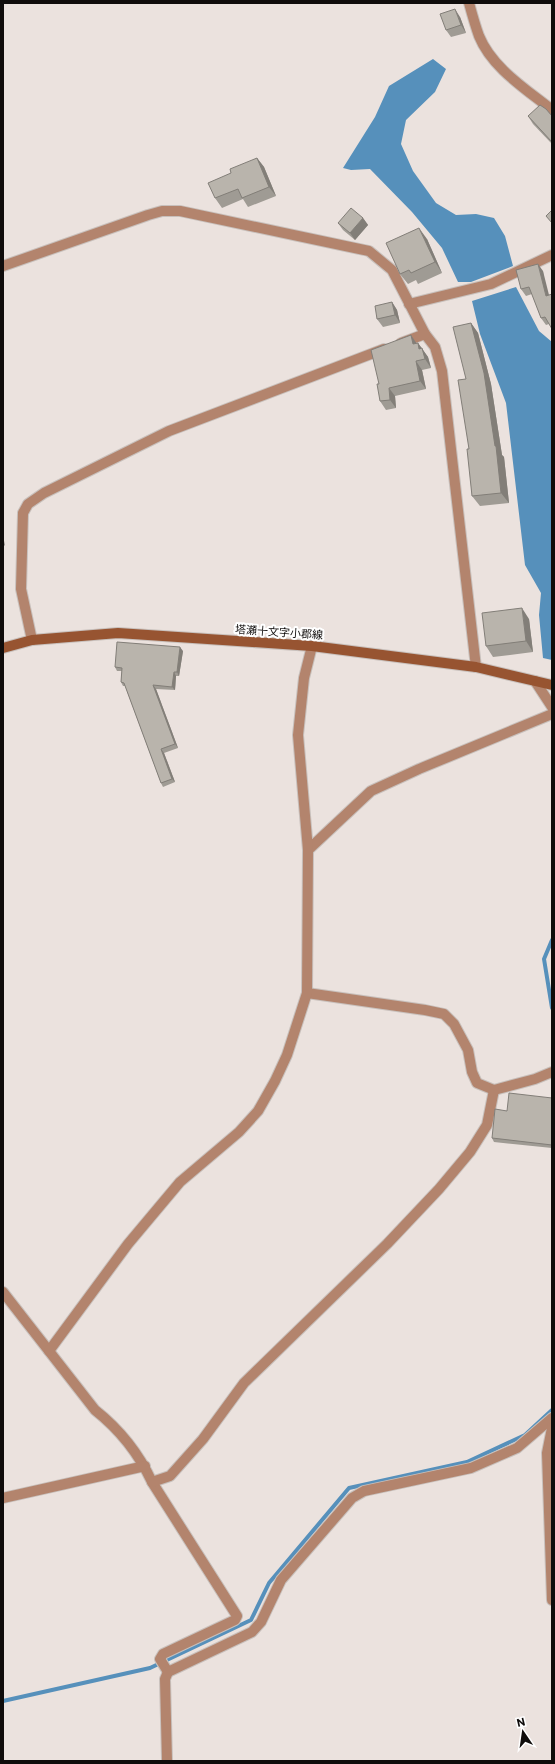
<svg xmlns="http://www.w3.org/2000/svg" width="555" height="1764" font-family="Commissioner,'Noto Sans JP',sans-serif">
<rect width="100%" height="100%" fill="#ebe2de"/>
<!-- water -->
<g fill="#5690bb">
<polygon points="433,59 446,69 435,92 406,120 401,144 413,171 436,203 456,215 476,214 494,218 505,236 513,266 471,282 458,282 442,248 412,212 370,169 351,170 343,168 375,117 389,86"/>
<polygon points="516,287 539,331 552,342 552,660 543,658 539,615 541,593 525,565 506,403 480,334 472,301"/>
</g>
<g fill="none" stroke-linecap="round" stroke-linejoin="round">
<!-- stream -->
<g stroke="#5690bb" stroke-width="4">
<polyline points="552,940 544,959 552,1008"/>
<polyline points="3,1701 150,1668 251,1620 269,1583 349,1488 467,1462 525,1435 552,1410"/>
</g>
<!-- minor casing -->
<g stroke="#c8c0bc" stroke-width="12">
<g id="minor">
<path d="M469,3C472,14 475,25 479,36C492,68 526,89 552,110"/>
<polyline points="3,266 148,215 162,211 180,211 369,251 392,270 425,334 435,347 442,371 476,667"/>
<polyline points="409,304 491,284 552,255"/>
<polyline points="401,343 425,334"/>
<polyline points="32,640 21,589 23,513 28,504 44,493 169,431 384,349"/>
<polyline points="535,681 552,707"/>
<polyline points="308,850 371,791 419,769 552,714"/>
<polyline points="307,993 425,1010 444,1014 454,1024 468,1050 472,1072 477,1083 494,1090 535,1079 552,1072"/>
<path d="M3,1292L95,1410C119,1429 139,1454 152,1482L237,1616L235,1620L163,1654L160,1659L168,1672"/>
<polyline points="49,1351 128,1244 180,1182 239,1132 258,1111 275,1081 287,1055 307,993 308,850 298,735 304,678 312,646"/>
<polyline points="152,1482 170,1476 203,1439 244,1383 387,1244 439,1189 470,1152 487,1125 494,1090"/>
<polyline points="3,1498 145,1466"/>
<polyline points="167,1761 165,1679 168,1672 252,1632 261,1622 281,1580 352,1498 364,1491 471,1468 517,1448 552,1418"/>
</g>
</g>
<!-- tertiary casing -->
<g stroke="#c8c0bc" stroke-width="12">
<polyline id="tertiary" points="552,1428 547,1453 552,1600"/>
</g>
<!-- secondary casing -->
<g stroke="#c8c0bc" stroke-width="12">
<polyline id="secondary" points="3,648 32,640 118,633 312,646 476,667 552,685"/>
</g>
<!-- minor -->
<use href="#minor" stroke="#b3846d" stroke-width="10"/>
<!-- tertiary -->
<use href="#tertiary" stroke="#b3846d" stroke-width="10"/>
<!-- secondary -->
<use href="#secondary" stroke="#975431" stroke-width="10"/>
</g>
<!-- wall -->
<g fill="#9f9b94">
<polygon points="460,17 466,33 451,37 446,30"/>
<polygon points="528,116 552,116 552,144 533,124"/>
<polygon points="257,158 264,167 276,196 248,207 243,199 222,208 215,198 231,173"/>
<polygon points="363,218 368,225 355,240 343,230 338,223"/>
<polygon points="427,239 442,273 418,284 416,280 408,284 400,274"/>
<polygon points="543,271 549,324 546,325 541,318 532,294 526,296 521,289"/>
<polygon points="392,302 397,310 400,323 383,327 377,319"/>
<polygon points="471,323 478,333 491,384 502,455 504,457 509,503 480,506 472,496 469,449 466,379"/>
<polygon points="417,343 418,343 428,357 431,368 422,370 426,389 395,396 396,408 386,410 380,401 379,384"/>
<polygon points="529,619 533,652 493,657 486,646"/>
<polygon points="183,651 179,676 176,676 175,690 156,689 178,748 164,753 175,782 163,787 161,783 125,686 123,686 121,682 122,671 117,671 115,667"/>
<polygon points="552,1098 552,1148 494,1142 492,1138 507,1111"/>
</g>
<!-- shaded-wall -->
<g fill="#827e78">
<polygon points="455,9 460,17 466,33 461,25"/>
<polygon points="257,158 264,167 276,196 269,187"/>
<polygon points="363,218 368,225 355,240 350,233"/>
<polygon points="419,228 427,239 442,273 435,262"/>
<polygon points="538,264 543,271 551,303 546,296"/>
<polygon points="392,302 397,310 400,323 395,315"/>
<polygon points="471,323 478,333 491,384 502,455 504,457 509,503 501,493 495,446"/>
<polygon points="411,335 417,344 413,344"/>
<polygon points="418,343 428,357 431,368 425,359 419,349"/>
<polygon points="416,361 422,370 426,389 420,381"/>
<polygon points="389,388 395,396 396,408 390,400"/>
<polygon points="3,535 5,546 3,544"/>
<polygon points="522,608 529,619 533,652 526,641"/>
<polygon points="180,647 183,651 179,676 177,672"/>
<polygon points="174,672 176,676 175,690 172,687"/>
<polygon points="153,685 156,689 178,748 175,744"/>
<polygon points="161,749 164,753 175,782 172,779"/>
</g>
<!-- building -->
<g fill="#b9b4ac" stroke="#827e78">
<polygon points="455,9 461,25 446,30 440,14"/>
<polygon points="540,105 546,109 552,116 552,142 528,116"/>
<polygon points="257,158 269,187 242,198 238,189 215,198 208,183 231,173 230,169"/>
<polygon points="351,208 363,218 350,233 338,223"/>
<polygon points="552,210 552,223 546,216"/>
<polygon points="419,228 435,262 411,273 409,270 400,274 386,243"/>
<polygon points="538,264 546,296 552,294 552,329 545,317 541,318 529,287 521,289 516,270"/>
<polygon points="392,302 395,315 377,319 375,306"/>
<polygon points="471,323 484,373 495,446 496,446 501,493 472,496 467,449 469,449 458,380 466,379 453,327"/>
<polygon points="411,335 413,344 418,343 419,349 422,348 425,359 416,361 420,381 389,388 390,400 380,401 377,384 379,384 371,350"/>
<polygon points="522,608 526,641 486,646 482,613"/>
<polygon points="117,642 180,647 177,672 174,672 172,687 153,685 175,744 161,749 172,779 161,783 124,683 121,682 122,668 115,667"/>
<polygon points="509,1093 552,1098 552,1145 492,1138 495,1109 507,1111"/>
</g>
<g text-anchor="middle" stroke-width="4" stroke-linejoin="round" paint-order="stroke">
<!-- street labels -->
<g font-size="11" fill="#0f0c0b" stroke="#fff">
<text transform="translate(279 632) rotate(4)" y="4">塔瀬十文字小郡線</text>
</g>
</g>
<!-- border -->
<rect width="555" height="1764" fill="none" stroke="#0f0c0b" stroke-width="8"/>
<!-- north arrow -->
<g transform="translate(523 1732) rotate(347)" stroke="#ffffff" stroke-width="3" paint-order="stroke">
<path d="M0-3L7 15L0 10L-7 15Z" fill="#0f0c0b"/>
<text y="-6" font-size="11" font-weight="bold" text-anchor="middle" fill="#0f0c0b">N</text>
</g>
</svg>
